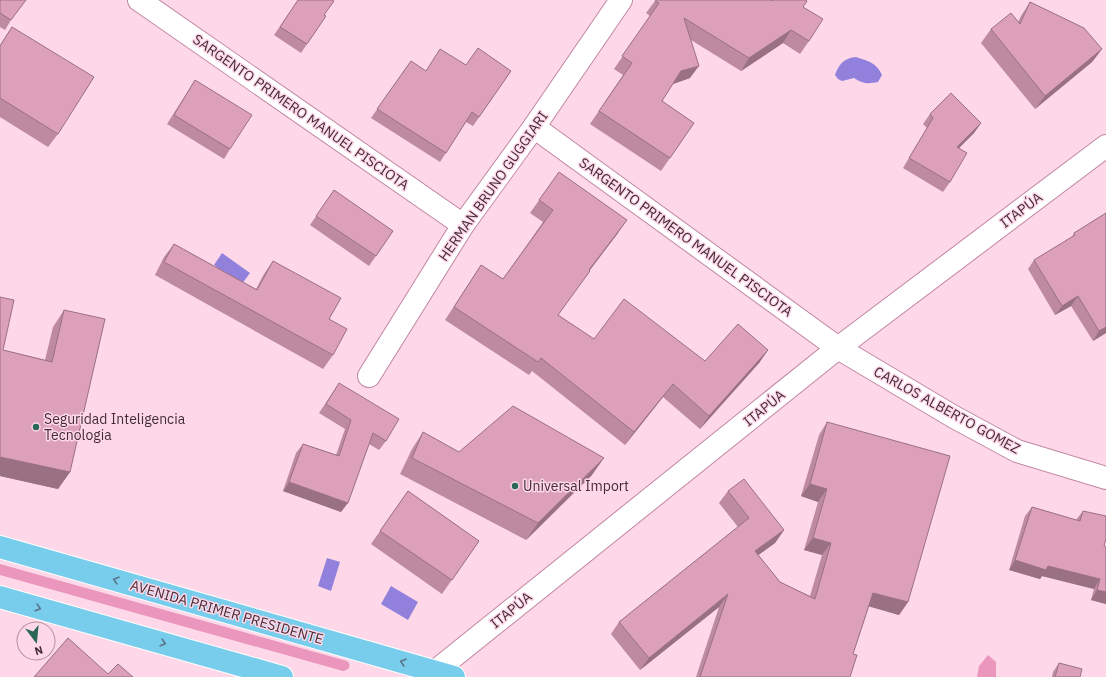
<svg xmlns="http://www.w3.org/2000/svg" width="1106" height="677" font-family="'IBM Plex Sans',sans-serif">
<rect width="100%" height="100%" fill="#fed8e8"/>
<!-- green -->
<g fill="#eb96bd">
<path d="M0,564L347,661C352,666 349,670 343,671L0,575Z"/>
<polygon points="988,655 996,662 996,677 977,677 979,666"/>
</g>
<!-- water -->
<g fill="#9281dc">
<path d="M856,57C868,61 877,63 882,75L878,82C868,84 863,84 854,78L842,81L838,79L835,75C839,64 844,58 856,57Z"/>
<polygon points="222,253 250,273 241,285 214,265"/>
<polygon points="327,558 340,562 331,591 318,586"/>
<polygon points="391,586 418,602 408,620 381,604"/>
</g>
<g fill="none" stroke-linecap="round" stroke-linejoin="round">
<!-- minor casing -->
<g stroke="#c187a1" stroke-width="24">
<g id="minor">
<polyline points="139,0 463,225"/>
<polyline points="534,127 838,348 954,417 1017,451 1106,478"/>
<polyline points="369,376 463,225 534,127 621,0"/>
<polyline points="428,677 838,348 1106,146"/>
</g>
</g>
<!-- major casing -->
<g stroke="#fff" stroke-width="24">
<g id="major">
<polyline points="0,547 454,677"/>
<polyline points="0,597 282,677"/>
</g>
</g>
<!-- minor -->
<use href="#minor" stroke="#fff" stroke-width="22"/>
<!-- major -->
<use href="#major" stroke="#78cdec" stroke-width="22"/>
</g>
<!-- wall -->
<g fill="#bd8aa1">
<polygon points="0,0 11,20 5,30 0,27"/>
<polygon points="298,0 326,16 301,53 274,35"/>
<polygon points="655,1 803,7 809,41 800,54 783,43 741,71 691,40 690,78 673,84 662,101 694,123 661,171 590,124 623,75 614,69 650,16 646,13"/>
<polygon points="1030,2 1102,49 1092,62 1035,109 981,43 991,29 1018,22 1021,16"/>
<polygon points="12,27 58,134 48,147 0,117 0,45"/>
<polygon points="411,61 425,71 466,65 511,71 473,126 466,122 440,162 371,118"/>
<polygon points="195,80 230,149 224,159 167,124"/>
<polygon points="930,114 981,123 974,133 959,148 950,182 943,192 903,168 927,128 923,124"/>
<polygon points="559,172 618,233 590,270 558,315 594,339 705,361 768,350 759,363 700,429 663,397 625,445 532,371 529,375 445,320 481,265 503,279 543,222 530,213"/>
<polygon points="334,190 393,231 369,266 310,225"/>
<polygon points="1106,213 1106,333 1093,341 1071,306 1055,315 1028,269 1034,260 1072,237 1074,233"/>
<polygon points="174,244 256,289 264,274 273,261 329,319 333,355 323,369 155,275 164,257"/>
<polygon points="0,297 3,350 45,360 53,327 64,310 70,472 58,489 0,476"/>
<polygon points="339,383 386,441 379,450 369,444 341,512 283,491 296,453 303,444 336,455 345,429 319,413"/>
<polygon points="827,422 908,602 899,615 869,606 853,654 850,677 696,677 719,607 640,670 611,634 619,622 738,527 719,503 728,491 784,530 775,543 758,555 780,582 810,596 822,555 804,550 818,502 801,496 819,435"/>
<polygon points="423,432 459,452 592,475 526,540 400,474 412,449"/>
<polygon points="408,491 479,541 442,594 371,544"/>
<polygon points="1032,507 1076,520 1083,511 1104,546 1106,604 1091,600 1094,589 1042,576 1040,579 1009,570 1025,516"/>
<polygon points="1059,663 1080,677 1052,677 1053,672"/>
</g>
<!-- shaded-wall -->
<g fill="#9a7083">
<polygon points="791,30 783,43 741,71 749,58"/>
<polygon points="1102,49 1092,62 1035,109 1045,96"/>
<polygon points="699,66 690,78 673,84 681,71"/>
<polygon points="981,123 974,133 950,157 957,147"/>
<polygon points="627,220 618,233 580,283 589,270"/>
<polygon points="1078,296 1071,306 1055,315 1062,306"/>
<polygon points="1106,327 1106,333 1093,341 1099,331"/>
<polygon points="768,350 759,363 700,429 709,416"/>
<polygon points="673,384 663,397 625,445 634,432"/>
<polygon points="0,457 70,472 58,489 0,476"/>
<polygon points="604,458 592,475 526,540 538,523"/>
<polygon points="289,482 348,503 341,512 283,491"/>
<polygon points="810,484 827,489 818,502 801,496"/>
<polygon points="784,530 775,543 746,564 755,551"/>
<polygon points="813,538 831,543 822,555 804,550"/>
<polygon points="1015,560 1048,566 1100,579 1094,589 1042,576 1040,579 1009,570"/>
<polygon points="1097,590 1106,592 1106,604 1091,600"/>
<polygon points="873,593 908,602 899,615 864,605"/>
<polygon points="728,594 719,607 640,670 649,658"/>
</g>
<!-- building -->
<g fill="#dca0bb" stroke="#9a7083">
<polygon points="0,0 26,0 11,20 0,13"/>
<polygon points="298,0 332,0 334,1 324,15 326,16 307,44 280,27"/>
<polygon points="657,0 771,0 772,1 772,0 806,0 807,1 803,7 823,19 809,41 791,30 749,58 684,18 699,66 681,71 662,101 694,123 670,158 599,111 632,63 622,56 659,3 655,1"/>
<polygon points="1030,2 1084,28 1102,49 1045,96 991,29 1011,13 1020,24"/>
<polygon points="12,27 94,77 58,134 0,98 0,46"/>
<polygon points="478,48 511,71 479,117 472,112 446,153 377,109 411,61 426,71 440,49 466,65"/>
<polygon points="195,80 252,115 230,149 174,115"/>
<polygon points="951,93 981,123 957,147 967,153 950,182 909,158 933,118 930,114"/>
<polygon points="559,172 627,220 589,270 590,271 558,315 594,339 624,299 705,361 738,324 768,350 709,416 673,384 634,432 541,358 538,362 454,307 481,265 503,279 553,210 539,200"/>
<polygon points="334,190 393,231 376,256 316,216"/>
<polygon points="1106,213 1106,327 1099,331 1078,296 1062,306 1034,260 1075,235 1074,233"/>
<polygon points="174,244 257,290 273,261 341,298 329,319 347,329 333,355 164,262"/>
<polygon points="0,297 14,300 3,350 52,362 64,310 105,319 70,472 0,457"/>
<polygon points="339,383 399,419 386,441 373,433 348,503 289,482 303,444 339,456 351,420 326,404"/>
<polygon points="513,406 604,458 538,523 412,458 423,432 459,452"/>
<polygon points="827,422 950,456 908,602 873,593 853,654 857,655 850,677 700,677 728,594 649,658 619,622 749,518 728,491 744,479 784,530 755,551 780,582 815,599 831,543 813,538 827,489 810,484"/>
<polygon points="408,491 479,541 452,580 380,531"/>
<polygon points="1032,507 1080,521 1083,511 1106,516 1106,539 1104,546 1106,547 1106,592 1097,590 1100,579 1048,566 1046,570 1015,560"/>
<polygon points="68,638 108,674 118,664 133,677 34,677"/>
<polygon points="1059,663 1082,669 1080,677 1055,677"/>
</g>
<!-- one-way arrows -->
<defs><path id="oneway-chevron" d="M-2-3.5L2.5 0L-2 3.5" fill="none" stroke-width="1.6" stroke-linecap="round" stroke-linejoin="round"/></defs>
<g stroke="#5b7488">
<use href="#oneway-chevron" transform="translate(116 580) rotate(-164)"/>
<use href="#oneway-chevron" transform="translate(38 608) rotate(16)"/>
<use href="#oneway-chevron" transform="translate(163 643) rotate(16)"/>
<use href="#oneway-chevron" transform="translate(403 662) rotate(-164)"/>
</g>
<!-- markers -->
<g fill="#286855" stroke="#fed8e8" stroke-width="1.5">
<circle cx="36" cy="427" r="4"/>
<circle cx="515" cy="486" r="4"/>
</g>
<g text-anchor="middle" stroke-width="3" stroke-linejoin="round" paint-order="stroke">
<!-- street labels -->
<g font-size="14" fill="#442c37" stroke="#fed8e8">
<text transform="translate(301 112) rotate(35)" y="5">SARGENTO PRIMERO MANUEL PISCIOTA</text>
<text transform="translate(493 186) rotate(-55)" y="5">HERMAN BRUNO GUGGIARI</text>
<text transform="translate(1021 210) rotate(-37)" y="5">ITAPÚA</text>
<text transform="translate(686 237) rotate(36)" y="5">SARGENTO PRIMERO MANUEL PISCIOTA</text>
<text transform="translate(764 408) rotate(-39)" y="5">ITAPÚA</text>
<text transform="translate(947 410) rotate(29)" y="5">CARLOS ALBERTO GOMEZ</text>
<text transform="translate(511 610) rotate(-39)" y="5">ITAPÚA</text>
<text transform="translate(227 612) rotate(16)" y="5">AVENIDA PRIMER PRESIDENTE</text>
</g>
<!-- poi labels -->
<g font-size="14" fill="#442c37" stroke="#fed8e8" text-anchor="start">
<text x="44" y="424">Seguridad Inteligencia<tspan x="44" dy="16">Tecnologia</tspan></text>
<text x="523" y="491">Universal Import</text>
</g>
</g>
<!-- north arrow -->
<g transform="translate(36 641) rotate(164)"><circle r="19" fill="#fed8e8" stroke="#b493a1"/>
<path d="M0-3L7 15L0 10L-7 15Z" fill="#286855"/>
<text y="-6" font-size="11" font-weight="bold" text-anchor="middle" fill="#442c37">N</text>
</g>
</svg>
